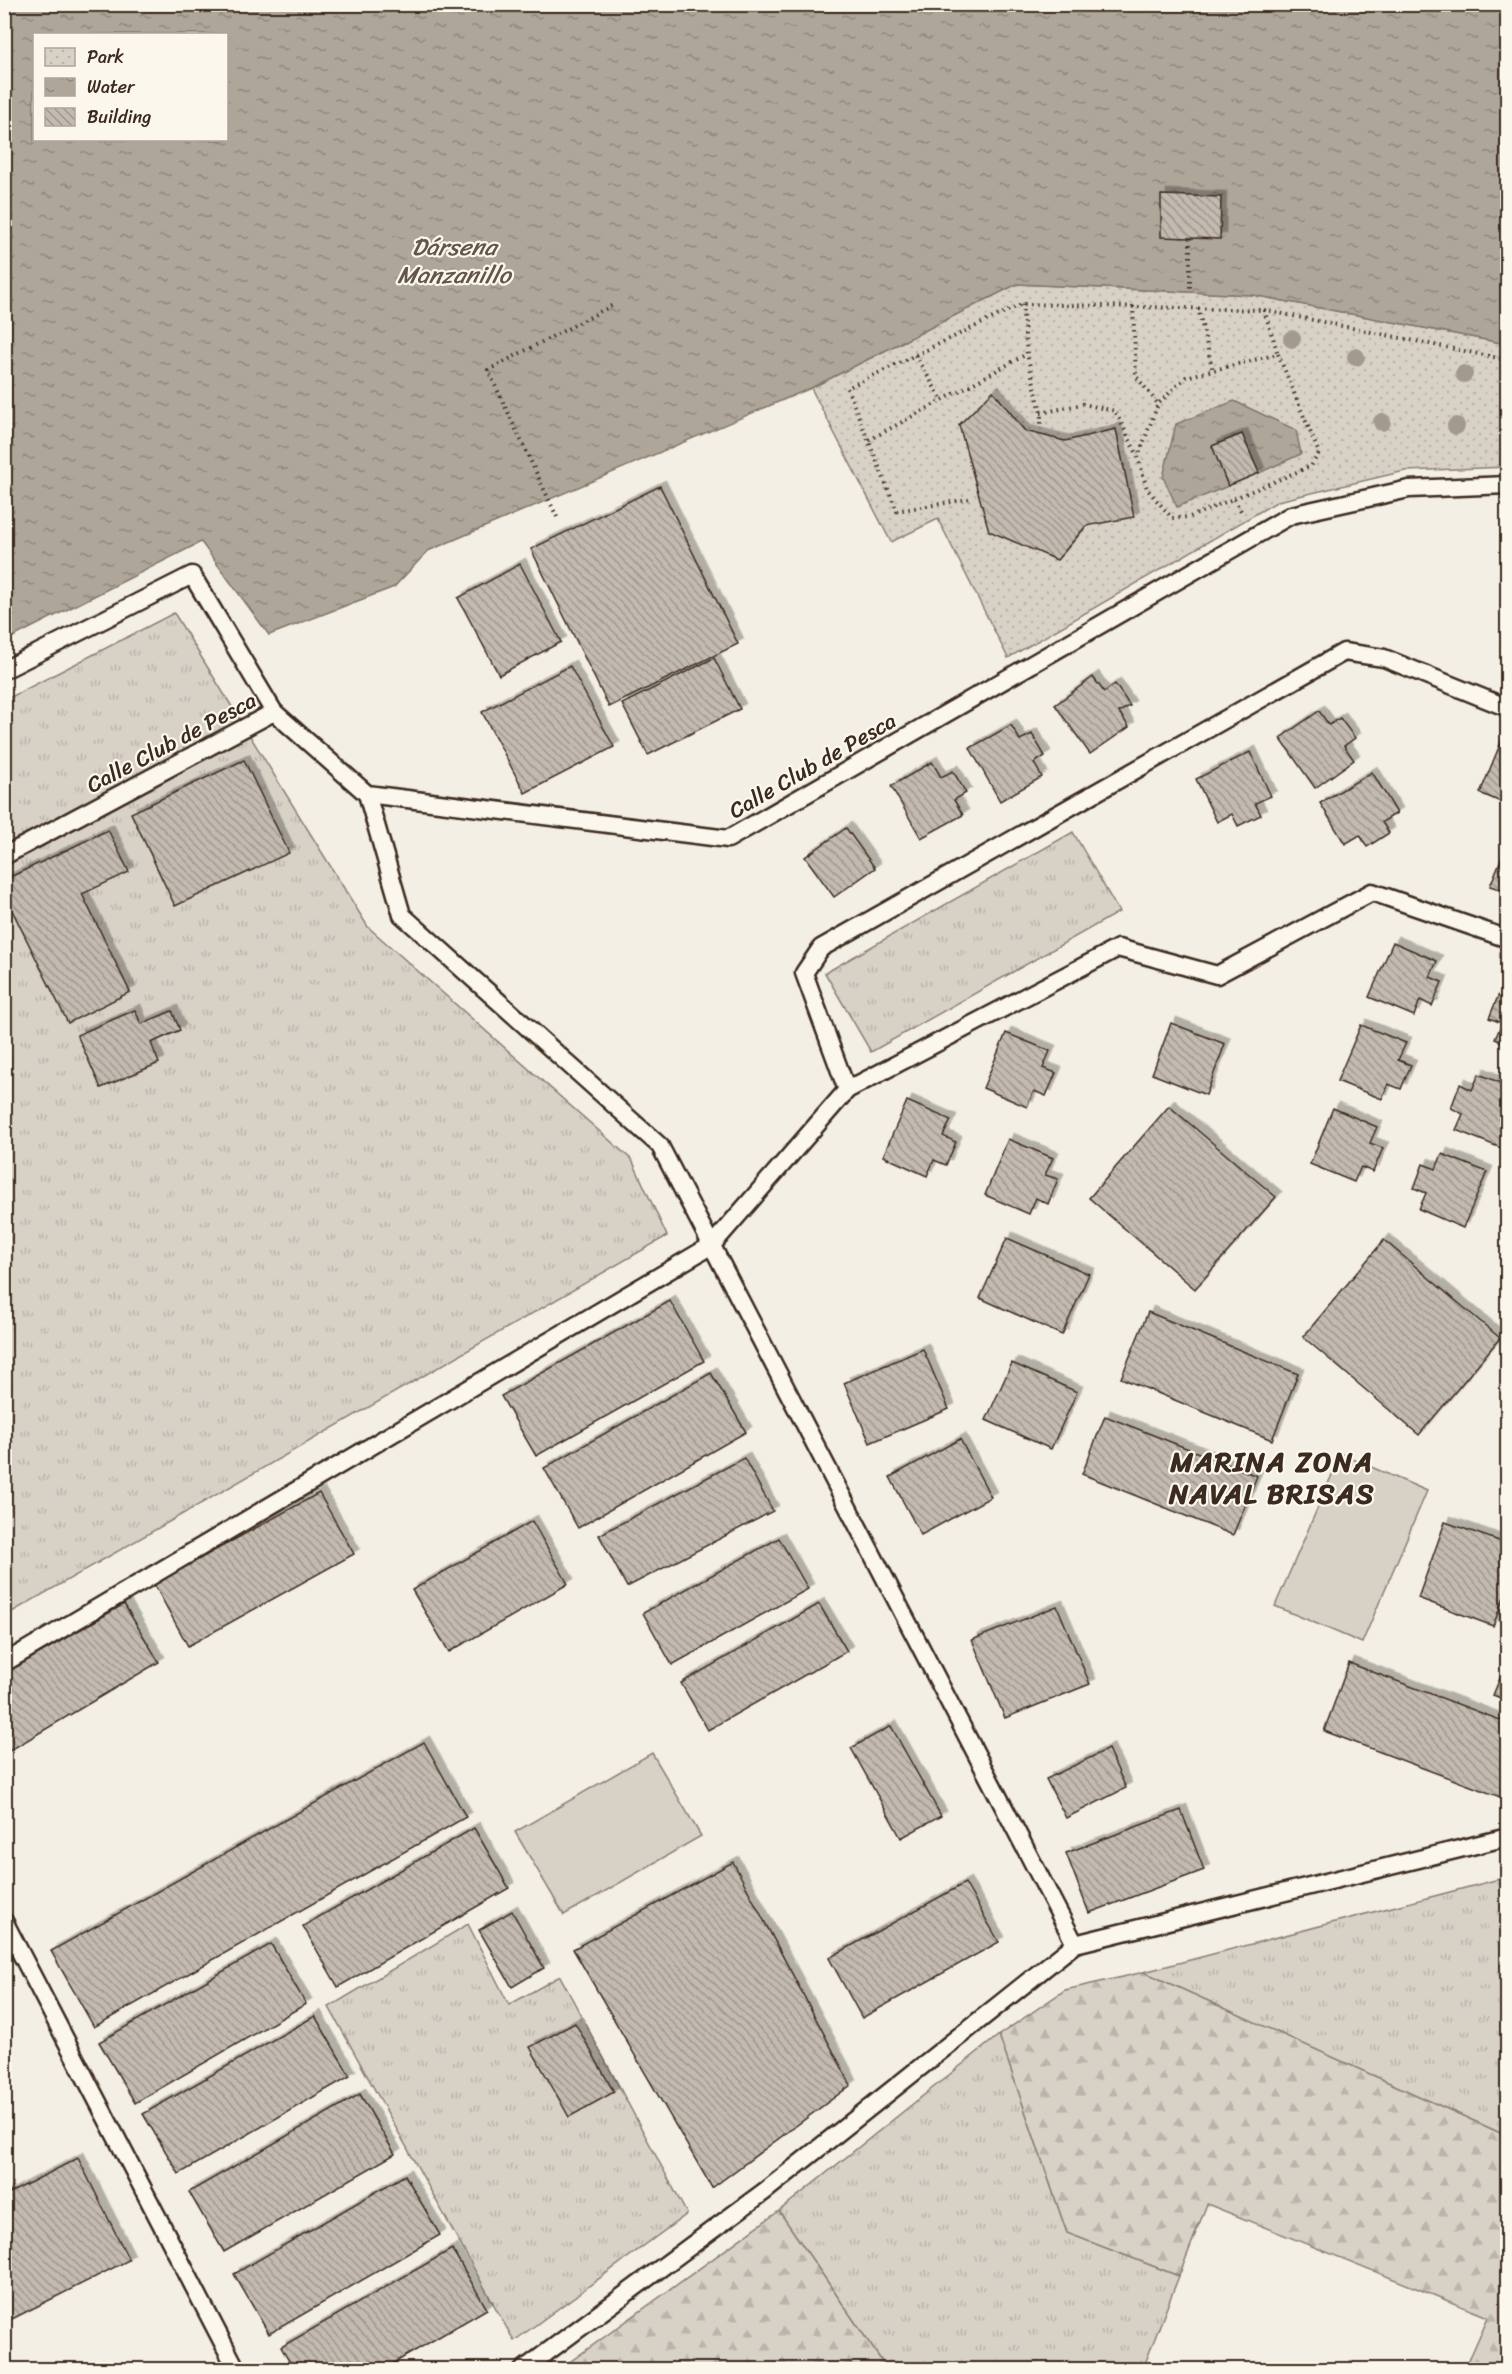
<svg xmlns="http://www.w3.org/2000/svg" width="1512" height="2374" font-family="Sriracha,sans-serif">
<defs>
<pattern id="grass-tufts" width="24" height="20" patternUnits="userSpaceOnUse" patternTransform="scale(1.5)"><rect width="24" height="20" fill="#d8d1c6"/><path d="M3 7l-1-3M5 7V3M7 7l1-3M15 17l-1-3M17 17v-4M19 17l1-3" fill="none" stroke="#bab4aa"/></pattern>
<pattern id="forest-firs" width="22" height="20" patternUnits="userSpaceOnUse" patternTransform="scale(1.5)"><rect width="22" height="20" fill="#d8d1c6"/><path d="M5 1l3.5 6h-7zM16 11l3.5 6h-7z" fill="#bab4aa"/></pattern>
<pattern id="park-dots" width="8" height="8" patternUnits="userSpaceOnUse" patternTransform="scale(1.5)"><rect width="8" height="8" fill="#d8d1c6"/><path d="M2 2h.1M6 6h.1" fill="none" stroke="#bab4aa" stroke-width="1.8" stroke-linecap="round"/></pattern>
<pattern id="water-ripples" width="26" height="14" patternUnits="userSpaceOnUse" patternTransform="scale(1.5)"><rect width="26" height="14" fill="#afa69a"/><path d="M2 4q2-2 4 0t4 0M15 11q2-2 4 0t4 0" fill="none" stroke="#90877d"/></pattern>
<pattern id="building-back-hatch" width="6" height="6" patternUnits="userSpaceOnUse" patternTransform="scale(1.5)"><rect width="6" height="6" fill="#c3bbb0"/><path d="M-1 5l2 2M0 0l6 6M5-1l2 2" fill="none" stroke="#a0988f"/></pattern>
<filter id="shadow"><feDropShadow dx="5.5" dy="-5.5" stdDeviation="0" flood-color="#0004"/></filter>
</defs>
<rect width="100%" height="100%" fill="#f3efe4"/>
<filter id="ink" filterUnits="userSpaceOnUse"><feTurbulence type="fractalNoise" baseFrequency=".0167" numOctaves="2"/><feDisplacementMap in="SourceGraphic" scale="12" xChannelSelector="R" yChannelSelector="G"/><feConvolveMatrix kernelMatrix="1 2 1 2 8 2 1 2 1" color-interpolation-filters="sRGB"/></filter>
<g filter="url(#ink)">
<!-- grass -->
<g fill="url(#grass-tufts)" stroke="#8a7e72" stroke-width="1.5">
<polygon points="174,613 368,927 632,1160 667,1236 5,1616 5,700"/>
<polygon points="1073,832 1119,912 871,1052 825,973"/>
<polygon points="1507,1877 1507,2136 1144,1972"/>
<polygon points="468,1924 509,2005 560,1976 687,2214 514,2341 329,2007"/>
<polygon points="999,2035 1067,2233 1179,2276 1143,2369 887,2369 779,2211"/>
</g>
<!-- forest -->
<g fill="url(#forest-firs)" stroke="#8a7e72" stroke-width="1.5">
<polygon points="1144,1972 1507,2136 1507,2369 1465,2369 1488,2317 1207,2204 1179,2276 1067,2233 999,2035 1065,1990"/>
<polygon points="779,2211 887,2369 560,2369"/>
</g>
<!-- park -->
<polygon fill="url(#park-dots)" stroke="#8a7e72" stroke-width="1.5" points="1017,284 1253,295 1507,344 1507,467 1405,471 1278,501 1008,658 938,519 891,542 811,388"/>
<!-- pitch -->
<g fill="#d8d1c6" stroke="#8a7e72" stroke-width="1.5">
<polygon points="1341,1454 1427,1491 1362,1643 1275,1606"/>
<polygon points="652,1753 701,1836 564,1915 515,1832"/>
</g>
<!-- water -->
<g fill="url(#water-ripples)" stroke="#817468" stroke-width="1.5" fill-rule="evenodd">
<path d="M5,5H1507V344L1253,295L1017,284L811,388L428,551L394,587L269,635L201,542L5,641ZM34,34H226V140H34Z"/>
<polygon points="1234,401 1296,430 1301,454 1259,473 1242,434 1212,446 1228,486 1177,507 1163,477 1176,424"/>
</g>
<!-- building -->
<g fill="url(#building-back-hatch)" stroke="#3b2a1e" stroke-width="1.5" filter="url(#shadow)">
<polygon points="1161,195 1221,197 1220,239 1161,237"/>
<polygon points="993,391 1025,431 1065,441 1116,429 1134,517 1086,526 1057,560 989,531 959,425"/>
<polygon points="1242,434 1259,473 1228,486 1212,446"/>
<polygon points="660,486 738,644 609,707 531,549"/>
<polygon points="520,564 561,642 499,675 458,598"/>
<polygon points="714,658 740,709 648,755 622,704"/>
<polygon points="570,666 614,747 525,793 482,712"/>
<polygon points="1093,677 1104,692 1115,684 1130,706 1119,712 1129,727 1090,754 1055,705"/>
<polygon points="1319,711 1329,725 1340,718 1355,738 1344,746 1354,760 1315,788 1280,738"/>
<polygon points="1011,725 1020,740 1032,734 1045,756 1034,763 1042,777 1000,801 970,748"/>
<polygon points="1504,735 1508,737 1508,805 1480,793"/>
<polygon points="1250,752 1271,796 1255,803 1261,815 1238,826 1232,814 1217,822 1196,779"/>
<polygon points="244,760 289,853 175,906 131,813"/>
<polygon points="932,762 941,777 953,771 966,793 954,800 963,815 921,838 891,786"/>
<polygon points="1372,772 1397,813 1382,822 1389,833 1367,847 1360,835 1345,844 1320,803"/>
<polygon points="846,828 875,868 834,897 805,857"/>
<polygon points="108,830 129,872 82,894 130,992 68,1023 4,894 4,880"/>
<polygon points="1508,842 1508,892 1490,886"/>
<polygon points="1393,942 1437,961 1430,977 1442,982 1432,1006 1420,1000 1414,1016 1369,997"/>
<polygon points="1499,994 1508,998 1508,1044 1495,1039 1502,1023 1489,1018"/>
<polygon points="135,1010 141,1024 172,1011 180,1030 151,1043 159,1063 101,1088 77,1035"/>
<polygon points="1171,1023 1225,1044 1206,1095 1152,1074"/>
<polygon points="1361,1025 1406,1043 1398,1060 1411,1065 1401,1089 1388,1084 1382,1099 1337,1081"/>
<polygon points="1006,1033 1050,1051 1043,1068 1056,1073 1046,1096 1034,1091 1027,1107 983,1088"/>
<polygon points="1479,1074 1508,1086 1508,1131 1501,1148 1456,1130 1463,1114 1451,1108 1460,1084 1472,1090"/>
<polygon points="907,1101 951,1120 943,1136 956,1142 946,1165 934,1160 927,1176 883,1156"/>
<polygon points="1169,1106 1276,1197 1195,1289 1089,1198"/>
<polygon points="1333,1108 1377,1127 1370,1143 1383,1148 1373,1172 1361,1167 1354,1182 1310,1164"/>
<polygon points="1008,1139 1053,1158 1045,1175 1058,1179 1048,1204 1036,1198 1029,1214 985,1195"/>
<polygon points="1442,1154 1487,1172 1463,1228 1419,1209 1426,1193 1414,1188 1423,1164 1436,1169"/>
<polygon points="1007,1238 1089,1274 1062,1335 980,1298"/>
<polygon points="1384,1240 1500,1338 1419,1435 1303,1337"/>
<polygon points="670,1301 704,1361 536,1456 501,1396"/>
<polygon points="1148,1312 1298,1374 1272,1440 1121,1378"/>
<polygon points="923,1349 949,1409 870,1443 844,1383"/>
<polygon points="1012,1363 1077,1392 1051,1449 986,1420"/>
<polygon points="711,1373 746,1432 578,1528 544,1468"/>
<polygon points="1105,1416 1257,1476 1233,1535 1082,1474"/>
<polygon points="960,1439 991,1497 921,1535 890,1477"/>
<polygon points="744,1458 773,1511 627,1587 599,1535"/>
<polygon points="319,1493 354,1554 188,1646 154,1584"/>
<polygon points="532,1521 568,1584 449,1652 412,1590"/>
<polygon points="1445,1522 1508,1544 1508,1586 1493,1626 1418,1598"/>
<polygon points="779,1538 808,1589 672,1665 643,1613"/>
<polygon points="124,1604 159,1662 4,1754 4,1674"/>
<polygon points="819,1604 847,1651 708,1730 681,1683"/>
<polygon points="1057,1606 1090,1684 1005,1718 972,1640"/>
<polygon points="1508,1659 1508,1701 1493,1695"/>
<polygon points="1349,1663 1508,1723 1508,1800 1324,1731"/>
<polygon points="891,1726 941,1816 901,1838 851,1748"/>
<polygon points="424,1742 466,1817 94,2027 51,1951"/>
<polygon points="1108,1749 1126,1788 1066,1818 1046,1779"/>
<polygon points="1181,1810 1204,1870 1089,1913 1066,1853"/>
<polygon points="474,1828 509,1888 338,1987 303,1926"/>
<polygon points="733,1862 851,2085 712,2188 573,1949"/>
<polygon points="965,1883 999,1942 862,2018 829,1958"/>
<polygon points="512,1911 544,1968 512,1987 479,1930"/>
<polygon points="271,1944 306,2004 135,2103 99,2042"/>
<polygon points="315,2016 350,2076 179,2174 143,2114"/>
<polygon points="575,2023 614,2092 569,2117 530,2047"/>
<polygon points="360,2094 395,2154 224,2252 189,2192"/>
<polygon points="78,2158 129,2260 4,2323 4,2196"/>
<polygon points="405,2175 440,2235 269,2334 234,2274"/>
<polygon points="452,2249 487,2309 382,2370 294,2370 281,2347"/>
</g>
<g fill="none" stroke-linecap="round" stroke-linejoin="round">
<!-- lane casing -->
<g stroke="#3b2a1e" stroke-width="21">
<g id="lane">
<polyline points="4,670 192,575 274,712"/>
<polyline points="367,794 402,915 660,1146 1075,1944"/>
<polyline points="4,856 274,712 367,794 728,839 1291,515 1409,489 1508,485"/>
<polyline points="847,1090 804,973 821,948 1344,652 1384,658 1508,708"/>
<polyline points="4,1663 712,1245 847,1090 1118,948 1217,975 1372,892 1508,939"/>
<polyline points="4,1921 237,2370"/>
<polyline points="523,2370 765,2191 1075,1944 1508,1837"/>
</g>
</g>
<!-- path -->
<g stroke="#3b2a1e" stroke-width="4" stroke-dasharray="1.5 4.5" stroke-linecap="butt">
<polyline points="1190,238 1190,292"/>
<polyline points="1022,304 1027,354 1041,413 1041,426"/>
<polyline points="1133,306 1136,376 1158,404"/>
<polyline points="1198,308 1213,371"/>
<polyline points="1264,310 1278,354"/>
<polygon points="1278,354 1319,453 1311,466 1190,517 1172,518 1147,489 1138,457 1158,404 1186,377"/>
<polyline points="915,355 942,400"/>
<polyline points="1041,413 1083,404 1115,411 1138,456"/>
<polyline points="869,440 1027,354"/>
<polyline points="969,499 897,511 847,388 1022,304 1264,310 1508,360"/>
<polyline points="1234,499 1241,511"/>
<polyline points="557,517 488,370 615,304"/>
</g>
<!-- lane -->
<use href="#lane" stroke="#fbf7ec" stroke-width="16"/>
</g>
<!-- trees -->
<g fill="#a39a8e">
<circle cx="1292" cy="339" r="9"/>
<circle cx="1356" cy="357" r="9"/>
<circle cx="1464" cy="374" r="9"/>
<circle cx="1382" cy="422" r="9"/>
<circle cx="1456" cy="426" r="9"/>
</g>
</g>
<g text-anchor="middle" stroke-width="4.5" stroke-linejoin="round" paint-order="stroke">
<!-- street labels -->
<g font-size="22" fill="#3b2a1e" stroke="#fbf7ec">
<text transform="translate(171 742) rotate(-28)" y="8">Calle Club de Pesca</text>
<text transform="translate(812 765) rotate(-30)" y="8">Calle Club de Pesca</text>
</g>
<!-- water labels -->
<g font-size="24" font-style="italic" fill="#645549" stroke="#fbf7ec">
<text x="454" y="255">Dársena<tspan x="454" dy="28">Manzanillo</tspan></text>
</g>
<!-- district labels -->
<g font-size="28" font-weight="bold" letter-spacing="1.5" fill="#3b2a1e" stroke="#fbf7ec">
<text x="1272" y="1471">MARINA ZONA<tspan x="1272" dy="32">NAVAL BRISAS</tspan></text>
</g>
</g>
<!-- margin -->
<rect width="1512" height="2374" fill="none" stroke="#fbf7ec" stroke-width="24"/>
<rect x="12" y="12" width="1488" height="2350" fill="none" stroke="#3b2a1e" stroke-width="2" filter="url(#ink)"/>
<!-- legend -->
<rect x="33" y="33" width="195" height="108" fill="#fbf7ec" stroke="#aea59a" stroke-width="1.5"/>
<rect x="45" y="48" width="30" height="18" fill="url(#park-dots)" stroke="#aea59a" stroke-width="1.5"/>
<text x="87" y="63" font-size="18" fill="#3b2a1e">Park</text>
<rect x="45" y="78" width="30" height="18" fill="url(#water-ripples)" stroke="#aea59a" stroke-width="1.5"/>
<text x="87" y="93" font-size="18" fill="#3b2a1e">Water</text>
<rect x="45" y="108" width="30" height="18" fill="url(#building-back-hatch)" stroke="#aea59a" stroke-width="1.5"/>
<text x="87" y="123" font-size="18" fill="#3b2a1e">Building</text>
</svg>
